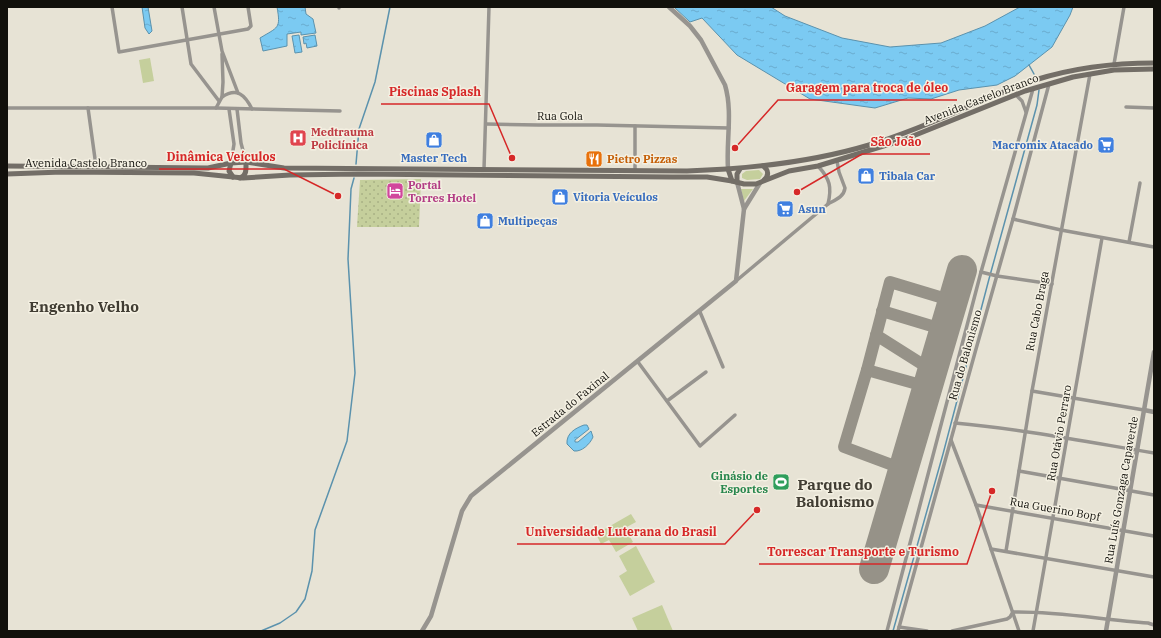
<svg xmlns="http://www.w3.org/2000/svg" width="1161" height="638" font-family="'IBM Plex Serif',serif">
<defs>
<pattern id="park-dots" width="8" height="8" patternUnits="userSpaceOnUse"><rect width="8" height="8" fill="#c5cf9c"/><path d="M2 2h.1M6 6h.1" fill="none" stroke="#a8b185" stroke-width="1.8" stroke-linecap="round"/></pattern>
<pattern id="water-ripples" width="26" height="14" patternUnits="userSpaceOnUse"><rect width="26" height="14" fill="#7bcaf2"/><path d="M2 4q2-2 4 0t4 0M15 11q2-2 4 0t4 0" fill="none" stroke="#69acce"/></pattern>
</defs>
<rect width="100%" height="100%" fill="#e7e3d5"/>
<!-- grass -->
<g fill="#c5cf9c">
<polygon points="150,58 154,81 143,83 139,60"/>
<polygon points="759,170 763,174 760,179 747,180 742,178 742,174 746,171"/>
<polygon points="741,189 753,189 744,201"/>
<polygon points="631,514 636,522 625,528 633,542 616,552 609,540 601,544 596,534"/>
<polygon points="636,546 655,582 630,596 619,576 627,571 619,556"/>
<polygon points="662,605 673,631 638,631 632,618"/>
</g>
<!-- park -->
<polygon fill="url(#park-dots)" points="421,179 419,227 357,227 360,180"/>
<!-- water -->
<g fill="url(#water-ripples)" stroke="#5b92ad">
<polygon points="142,7 148,7 152,31 149,34 145,28"/>
<path d="M277,7H305L306,14L313,19L316,33L301,35V32L287,34V46L263,51L260,38C278,27 281,29 277,7Z"/>
<polygon points="674,7 771,7 785,16 842,38 890,47 941,43 985,26 1020,7 1073,7 1070,15 1052,47 1015,76 997,85 959,90 931,99 908,98 875,108 810,99 737,55 702,18 690,22"/>
<polygon points="299,35 302,52 295,53 292,36"/>
<polygon points="315,35 317,46 307,48 306,43 304,44 303,37"/>
<path d="M584,425H587L589,429L575,440V442H578L591,431L593,437C590,444 582,452 574,451L567,444C566,433 576,428 584,425Z"/>
</g>
<g fill="none" stroke-linecap="round" stroke-linejoin="round">
<!-- stream -->
<g stroke="#5b92ad" stroke-width="1.5">
<polyline points="1029,65 1034,74"/>
<polyline points="356,164 359,129 375,82 390,7"/>
<polyline points="261,631 280,623 296,612 305,599 312,571 315,530 347,441 355,373 348,259 351,189 354,178"/>
<polyline points="893,631 943,454 989,279 1037,105 1039,90"/>
</g>
<!-- taxiway -->
<g stroke="#969288" stroke-width="12">
<polyline points="882,311 945,330"/>
<polyline points="876,335 933,371"/>
<polyline points="867,370 928,387"/>
<polyline points="903,469 844,447 867,370 890,282 953,301"/>
</g>
<!-- runway -->
<polyline stroke="#969288" stroke-width="30" points="874,569 962,270"/>
<!-- minor -->
<g stroke="#97948f" stroke-width="3.5">
<polyline points="112,7 119,52 248,29 251,26 248,7"/>
<polyline points="182,7 191,64 219,101"/>
<polyline points="214,7 222,51 238,93"/>
<polyline points="339,7 339,8"/>
<polyline points="1114,64 1124,7"/>
<polyline points="1016,95 1022,101 1026,112"/>
<polyline points="222,97 223,82 222,54"/>
<polyline points="1126,107 1154,108"/>
<polyline points="7,108 216,108 340,111"/>
<polyline points="88,108 96,166"/>
<path d="M216,108L222,97C237,87 245,95 252,109"/>
<polyline points="229,109 234,144 231,163"/>
<polyline points="237,109 241,143 246,162"/>
<polyline points="486,124 538,125 597,125 729,128"/>
<path d="M818,166C830,179 832,187 828,204"/>
<polyline points="484,169 489,7"/>
<polyline points="635,170 635,126"/>
<polyline points="1013,219 1061,230 1154,247"/>
<polyline points="1129,242 1140,183"/>
<polyline points="981,272 997,276 1052,284"/>
<path d="M736,281L828,204C835,200 844,197 845,188L839,172L837,161"/>
<polyline points="700,312 723,367"/>
<polyline points="638,362 700,446 735,415"/>
<polyline points="1032,391 1144,410"/>
<polyline points="667,401 706,372"/>
<path d="M955,423C1022,429 1088,442 1154,453"/>
<polyline points="951,440 976,505 1019,631"/>
<polyline points="1019,471 1154,495"/>
<polyline points="976,505 1154,536"/>
<polyline points="991,549 1154,577"/>
<polyline points="1006,551 1032,391 1090,74"/>
<path d="M1013,612C1058,611 1103,620 1148,623L1154,625"/>
<polyline points="899,627 927,631"/>
<polyline points="887,631 981,272 1033,89"/>
<polyline points="898,631 976,349 1013,219 1049,84"/>
<polyline points="952,631 1007,619 1010,617 1013,612"/>
<polyline points="1033,631 1102,238"/>
</g>
<!-- tertiary -->
<g stroke="#97948f" stroke-width="4.5">
<path d="M669,7L690,26L701,40L725,85C733,112 726,141 728,169"/>
<polyline points="744,209 760,183"/>
<polyline points="1144,410 1154,412"/>
<polyline points="422,631 431,616 462,511 471,496 736,281 744,209 737,182"/>
<polyline points="1106,631 1154,352"/>
</g>
<!-- secondary -->
<g stroke="#736e67" stroke-width="5">
<polyline points="231,163 229,171 233,177"/>
<path d="M7,166L208,168L231,163L246,162L284,168L687,171C748,169 809,163 869,145C906,134 943,118 979,102C997,95 1016,86 1035,80C1073,68 1114,63 1154,63"/>
<path d="M763,166C769,170 769,176 764,180"/>
<polyline points="728,169 732,181"/>
<polyline points="7,174 62,172 194,173 243,178 290,175 358,174 672,177 707,177 732,181 744,184 756,184 789,171 818,166 903,140 1025,91 1073,77 1114,70 1154,69"/>
<path d="M240,178C247,176 246,168 246,162"/>
<polyline points="737,182 737,174 740,169"/>
</g>
</g>
<!-- icons -->
<defs>
<g id="hospital-square" transform="scale(0.9)"><rect x="-9" y="-9" width="18" height="18" rx="4" fill="#e0444e" stroke="#f4f0e2"/><path d="M-5-5h3v3.5h4V-5h3V5h-3V1.5h-4V5h-3Z" fill="#fff"/></g>
<g id="shop-square" transform="scale(0.9)"><rect x="-9" y="-9" width="18" height="18" rx="4" fill="#3f7fe0" stroke="#f4f0e2"/><path d="M-5-2.5h2.3a2.7 3.5 0 0 1 5.4 0H5L5.5 6h-11ZM-1.5-2.5h3a1.5 2.3 0 0 0-3 0Z" fill="#fff"/></g>
<g id="supermarket-square" transform="scale(0.9)"><rect x="-9" y="-9" width="18" height="18" rx="4" fill="#3f7fe0" stroke="#f4f0e2"/><path d="M-6-5.5h2.5l.6 2H6L4.5 2H-2.5L-4.4-4H-6ZM-1.5 3.2a1.3 1.3 0 1 0 .1 0ZM3 3.2a1.3 1.3 0 1 0 .1 0Z" fill="#fff"/></g>
<g id="restaurant-square" transform="scale(0.9)"><rect x="-9" y="-9" width="18" height="18" rx="4" fill="#e8710a" stroke="#f4f0e2"/><path d="M-5-6h1v4h1v-4h1v4h1v-4h1v5L-1.5 .5V6h-2V.5L-5-1ZM5-6V6H3V1.5H1.5Q1.5-4 5-6Z" fill="#fff"/></g>
<g id="hotel-square" transform="scale(0.9)"><rect x="-9" y="-9" width="18" height="18" rx="4" fill="#d1479c" stroke="#f4f0e2"/><path d="M-6-4.5h1.5V1H6V5H4.5V3h-9V5H-6ZM-4 0a1.8 1.8 0 1 1 3.6 0ZM.5 0V-2.5h3Q6-2.5 6 0Z" fill="#fff"/></g>
<g id="stadium-square" transform="scale(0.9)"><rect x="-9" y="-9" width="18" height="18" rx="4" fill="#2e9e5b" stroke="#f4f0e2"/><path d="M0-5a6.5 5 0 1 0 0 10a6.5 5 0 1 0 0-10ZM-3.5-1.8h7v3.6h-7Z" fill="#fff"/></g>
</defs>
<g fill-rule="evenodd">
<use href="#hospital-square" x="298" y="138"/>
<use href="#shop-square" x="434" y="140"/>
<use href="#supermarket-square" x="1106" y="145"/>
<use href="#restaurant-square" x="594" y="159"/>
<use href="#shop-square" x="866" y="176"/>
<use href="#hotel-square" x="395" y="191"/>
<use href="#shop-square" x="560" y="197"/>
<use href="#supermarket-square" x="785" y="209"/>
<use href="#shop-square" x="485" y="221"/>
<use href="#stadium-square" x="781" y="482"/>
</g>
<g text-anchor="middle" stroke-width="3" stroke-linejoin="round" paint-order="stroke">
<!-- street labels -->
<g font-size="11" fill="#11100b" stroke="#f4f0e2">
<text transform="translate(981 99) rotate(-21)" y="4">Avenida Castelo Branco</text>
<text x="560" y="120">Rua Gola</text>
<text x="86" y="167">Avenida Castelo Branco</text>
<text transform="translate(1037 311) rotate(-79)" y="4">Rua Cabo Braga</text>
<text transform="translate(965 355) rotate(-74)" y="4">Rua do Balonismo</text>
<text transform="translate(570 404) rotate(-39)" y="4">Estrada do Faxinal</text>
<text transform="translate(1059 433) rotate(-80)" y="4">Rua Otávio Perraro</text>
<text transform="translate(1121 490) rotate(-80)" y="4">Rua Luís Gonzaga Capaverde</text>
<text transform="translate(1055 509) rotate(10)" y="4">Rua Guerino Bopf</text>
</g>
<!-- health labels -->
<g font-size="11" font-weight="bold" fill="#be3a42" stroke="#f4f0e2" text-anchor="start">
<text x="311" y="136">Medtrauma<tspan x="311" dy="13">Policlínica</tspan></text>
</g>
<!-- shop labels -->
<g font-size="11" font-weight="bold" fill="#366cbe" stroke="#f4f0e2" text-anchor="start">
<text x="1093" y="149" text-anchor="end">Macromix Atacado</text>
<text x="434" y="162" text-anchor="middle">Master Tech</text>
<text x="879" y="180">Tibala Car</text>
<text x="573" y="201">Vitoria Veículos</text>
<text x="798" y="213">Asun</text>
<text x="498" y="225">Multipeças</text>
</g>
<!-- food labels -->
<g font-size="11" font-weight="bold" fill="#c56008" stroke="#f4f0e2" text-anchor="start">
<text x="607" y="163">Pietro Pizzas</text>
</g>
<!-- hotel labels -->
<g font-size="11" font-weight="bold" fill="#b23c85" stroke="#f4f0e2" text-anchor="start">
<text x="408" y="189">Portal<tspan x="408" dy="13">Torres Hotel</tspan></text>
</g>
<!-- leisure labels -->
<g font-size="11" font-weight="bold" fill="#27864d" stroke="#f4f0e2" text-anchor="end">
<text x="768" y="480">Ginásio de<tspan x="768" dy="13">Esportes</tspan></text>
</g>
<!-- district labels -->
<g font-size="15" font-weight="bold" fill="#413d33" stroke="#f4f0e2">
<text x="84" y="312">Engenho Velho</text>
<text x="835" y="490">Parque do<tspan x="835" dy="17">Balonismo</tspan></text>
</g>
</g>
<!-- callouts -->
<path fill="none" stroke="#d62828" stroke-width="1.5" d="M735 148L778 100H957M512 158L489 104H381M797 192L862 154H930M338 196L284 169H159M757 510L725 544H517M992 491L967 564H759"/>
<g fill="#d62828" stroke="#f4f0e2" stroke-width="1.5">
<circle cx="735" cy="148" r="4"/>
<circle cx="512" cy="158" r="4"/>
<circle cx="797" cy="192" r="4"/>
<circle cx="338" cy="196" r="4"/>
<circle cx="757" cy="510" r="4"/>
<circle cx="992" cy="491" r="4"/>
</g>
<g font-size="12" text-anchor="middle" font-weight="bold" fill="#d62828" stroke="#f4f0e2" stroke-width="3" stroke-linejoin="round" paint-order="stroke">
<text x="867" y="92">Garagem para troca de óleo</text>
<text x="435" y="96">Piscinas Splash</text>
<text x="896" y="146">São João</text>
<text x="221" y="161">Dinâmica Veículos</text>
<text x="621" y="536">Universidade Luterana do Brasil</text>
<text x="863" y="556">Torrescar Transporte e Turismo</text>
</g>
<!-- border -->
<rect width="1161" height="638" fill="none" stroke="#11100b" stroke-width="16"/>
</svg>
